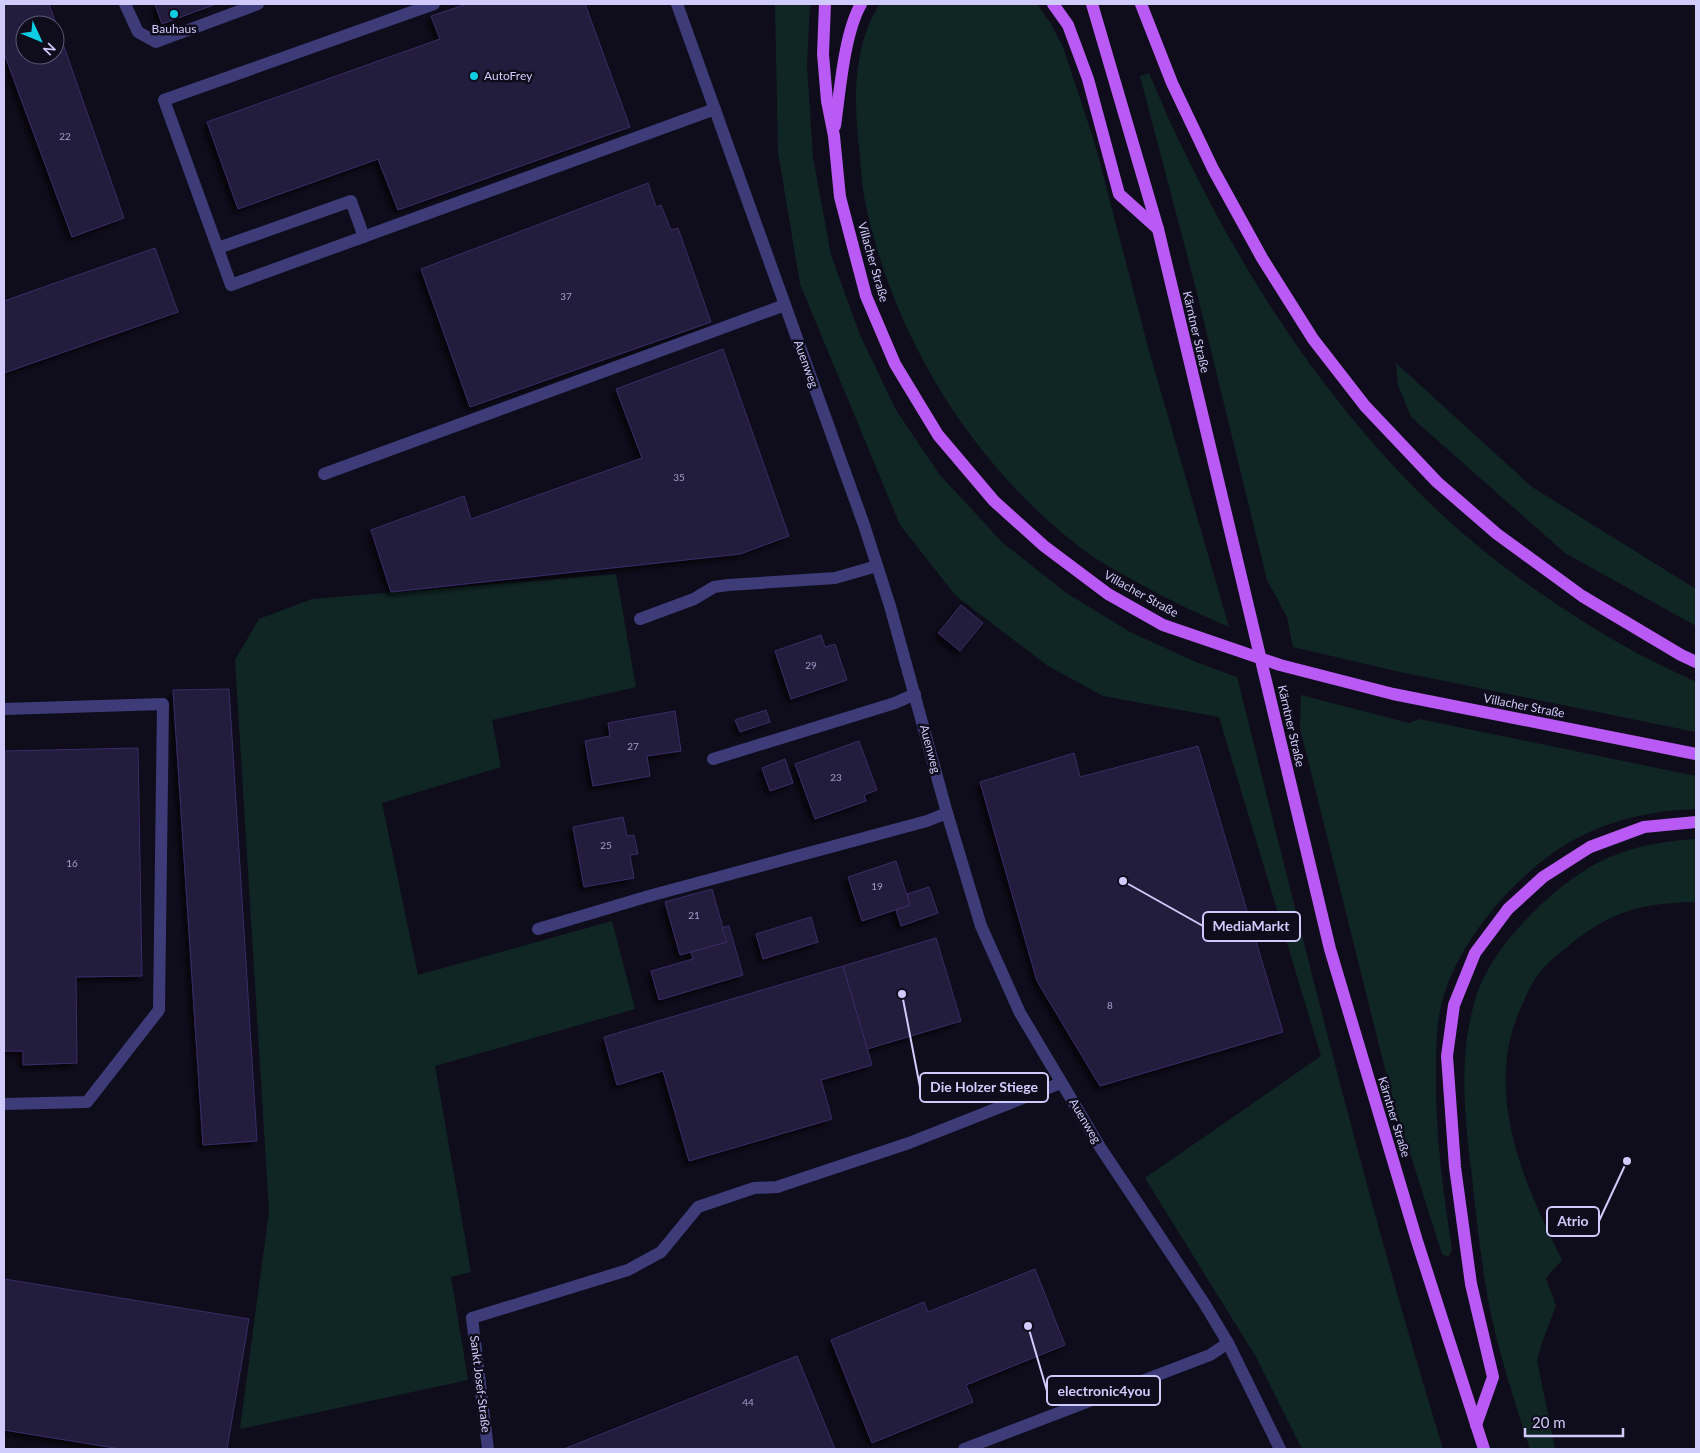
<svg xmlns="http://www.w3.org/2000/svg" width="1700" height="1453" font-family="Lato,sans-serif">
<defs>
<filter id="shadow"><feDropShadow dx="-4.5" dy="4.5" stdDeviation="2.5" flood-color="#0009"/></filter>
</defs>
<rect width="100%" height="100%" fill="#0f0d1c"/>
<!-- green -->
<g fill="#102625">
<path d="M775,4H810L807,67L813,157L831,255L860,335L896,410L939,474L1003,543L1065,592L1130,632L1196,662L1237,677C1302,935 1365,1195 1443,1449H1302L1256,1357L1145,1178L1321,1056L1219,717L1103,696L1048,666L956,596L900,525L800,284L778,152Z"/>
<path d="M880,4H1037L1051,24L1063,47L1095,144L1149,351L1229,627C1192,611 1157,594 1122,574C1111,568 1099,561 1089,554C975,470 893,338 865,201C862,187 861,172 860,157C854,107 851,48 880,4Z"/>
<path d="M1149,73C1161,101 1173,130 1187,157C1250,287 1332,410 1437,510C1492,562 1562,611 1628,648C1650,661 1674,671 1696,682V732L1400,672L1293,647L1287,617L1267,580L1195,285L1140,76Z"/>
<polygon points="1396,363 1532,487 1696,589 1696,626 1565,553 1411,417 1398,385"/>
<polygon points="616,574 636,687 492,720 501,767 382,803 418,975 612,921 635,1009 435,1066 471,1272 451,1277 468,1380 240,1429 269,1211 235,660 259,619 312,599"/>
<path d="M1301,695L1409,723L1419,719L1696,776V809C1657,810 1618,818 1583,835C1520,866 1450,946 1439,1016C1436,1035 1436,1054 1436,1073C1435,1132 1443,1191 1452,1250L1448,1257L1442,1254L1391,1093L1300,728Z"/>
<path d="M1696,839V902C1640,903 1611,911 1567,947C1555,956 1541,969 1533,982C1529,989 1526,996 1523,1003C1481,1089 1523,1181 1562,1260L1546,1278L1556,1306L1543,1340L1537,1360L1555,1449H1530C1516,1406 1502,1363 1492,1319C1482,1272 1477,1224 1472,1177C1465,1119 1458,1061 1474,1004C1485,962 1515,929 1546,900C1594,857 1633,843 1696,839Z"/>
</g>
<!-- building -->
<g fill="#211a3c" stroke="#392e66" fill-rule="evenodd" filter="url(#shadow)">
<path d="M4,4H49L124,218L72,237L4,53ZM25,25H55V55H25Z"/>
<polygon points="155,4 216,4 162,24"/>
<polygon points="467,4 585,4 630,127 398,210 378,159 238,209 207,122 440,39 431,16"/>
<polygon points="648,183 656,207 661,205 671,230 678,228 711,322 470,407 421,269"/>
<polygon points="155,248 178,312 4,373 4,301"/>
<polygon points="723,349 789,536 740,554 391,592 371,530 464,496 471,519 642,458 616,389"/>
<polygon points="961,605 983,623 960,651 938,633"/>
<polygon points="821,635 825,647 835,644 847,680 791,699 775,651"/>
<polygon points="229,689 257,1141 203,1145 173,690"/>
<polygon points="766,710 770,722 740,732 735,720"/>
<polygon points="675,711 681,751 647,756 650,776 593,786 585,741 610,736 608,723"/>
<polygon points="859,741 877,790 864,795 866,801 815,819 795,764"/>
<polygon points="1198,746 1283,1032 1100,1086 1037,981 980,782 1074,753 1080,777"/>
<polygon points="138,748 142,976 76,977 77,1063 23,1065 23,1051 4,1051 4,751"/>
<polygon points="785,759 793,783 770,791 762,768"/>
<polygon points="623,817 627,836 634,835 638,854 630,855 634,878 584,887 573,827"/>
<polygon points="896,861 910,905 862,921 848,877"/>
<polygon points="929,887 938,913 901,926 896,910 910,905 907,894"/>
<polygon points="712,889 727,942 680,955 665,902"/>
<polygon points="811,917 818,942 763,959 756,934"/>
<polygon points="729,926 743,975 659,1000 651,971 693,959 691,952 727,942 722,928"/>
<polygon points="936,938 961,1021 867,1049 843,966"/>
<polygon points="843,966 872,1065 821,1080 832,1119 689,1161 663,1071 617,1085 604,1037"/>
<polygon points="1035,1269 1065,1345 966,1385 973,1402 872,1443 831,1340 924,1302 928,1312"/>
<polygon points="4,1279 249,1319 227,1449 121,1449 4,1430"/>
<polygon points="797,1356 835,1449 564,1449"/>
</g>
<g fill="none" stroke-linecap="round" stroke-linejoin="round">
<!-- lane -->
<g stroke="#3d3b78" stroke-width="12">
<polyline points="125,4 138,32 156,42 258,4"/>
<polyline points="434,4 164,100 231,285 715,109"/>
<polyline points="218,248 351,201 364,237"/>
<polyline points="324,474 785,305"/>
<polyline points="640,619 694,599 714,587 728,585 835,578 877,566"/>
<polyline points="4,709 163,704 159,1010 87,1102 4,1104"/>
<polyline points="713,759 895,703 915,694"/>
<polyline points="538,929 649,896 927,821 947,813"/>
<polyline points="472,1318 628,1270 661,1252 698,1207 754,1188 777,1187 909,1143 1061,1083"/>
<polyline points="964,1449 1210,1355 1228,1343"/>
</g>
<!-- street -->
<g stroke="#3d3b78" stroke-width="12">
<polyline points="677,4 864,525 890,606 947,813 981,926 1020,1013 1100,1147 1204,1303 1228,1343 1280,1449"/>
<polyline points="472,1318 488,1449"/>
</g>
<!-- primary -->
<g stroke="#ba5af4" stroke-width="12">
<polyline points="825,4 823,54 827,101 834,136 840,197 866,296 895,364 938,435 994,501 1044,546 1108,594 1163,625 1280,665 1393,694 1696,754"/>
<polyline points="1053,4 1068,25 1088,79 1119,194 1158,229"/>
<polyline points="1092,4 1158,229 1330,949 1417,1241 1484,1449"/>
<polyline points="1141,4 1172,83 1213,169 1262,258 1313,339 1365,406 1437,482 1497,534 1582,596 1681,655 1696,662"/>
<path d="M835,126C840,91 844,34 861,4"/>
<polyline points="1476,1425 1493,1377 1471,1284 1455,1167 1447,1056 1454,1005 1475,953 1508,909 1543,877 1590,847 1644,827 1696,822"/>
</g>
</g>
<!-- markers -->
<g fill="#0fcee4" stroke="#0f0d1c" stroke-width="2">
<circle cx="174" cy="14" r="5"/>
<circle cx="474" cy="76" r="5"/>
</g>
<g text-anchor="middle" stroke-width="5" stroke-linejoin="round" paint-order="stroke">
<!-- number labels -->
<g font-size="10" fill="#a59fcc">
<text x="65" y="140">22</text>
<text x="566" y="300">37</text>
<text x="679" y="481">35</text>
<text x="811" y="669">29</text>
<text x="633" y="750">27</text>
<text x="836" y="781">23</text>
<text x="606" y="849">25</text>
<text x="72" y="867">16</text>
<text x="877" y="890">19</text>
<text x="694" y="919">21</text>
<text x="1110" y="1009">8</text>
<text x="748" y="1406">44</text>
</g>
<!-- poi labels -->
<g font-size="12" fill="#d1cbfc" stroke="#0f0d1c">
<text x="174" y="33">Bauhaus</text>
<text x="484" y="80" text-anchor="start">AutoFrey</text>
</g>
<!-- street labels -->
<g font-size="12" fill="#d1cbfc" stroke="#0f0d1c">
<text transform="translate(873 262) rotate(74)" y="4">Villacher Straße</text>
<text transform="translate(1196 332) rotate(77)" y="4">Kärntner Straße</text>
<text transform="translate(806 364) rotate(70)" y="4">Auenweg</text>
<text transform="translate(1141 594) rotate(29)" y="4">Villacher Straße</text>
<text transform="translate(1524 706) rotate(11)" y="4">Villacher Straße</text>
<text transform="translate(1291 726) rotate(77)" y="4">Kärntner Straße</text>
<text transform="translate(930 749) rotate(75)" y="4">Auenweg</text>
<text transform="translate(1394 1117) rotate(73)" y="4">Kärntner Straße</text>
<text transform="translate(1085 1121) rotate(59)" y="4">Auenweg</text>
<text transform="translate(480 1384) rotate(83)" y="4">Sankt Josef-Straße</text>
</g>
</g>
<!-- callouts -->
<path fill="none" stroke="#d1cbfc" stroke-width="2" d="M1123 881L1203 926M902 994L920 1087M1627 1161L1599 1221M1028 1326L1047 1391"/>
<g fill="#d1cbfc" stroke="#0f0d1c" stroke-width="2">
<circle cx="1123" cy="881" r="5"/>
<circle cx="902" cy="994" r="5"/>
<circle cx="1627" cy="1161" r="5"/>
<circle cx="1028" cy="1326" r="5"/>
</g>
<g fill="#0f0d1c" stroke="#d1cbfc" stroke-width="2">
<rect x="1203" y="912" width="97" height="29" rx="5"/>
<rect x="920" y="1073" width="128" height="29" rx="5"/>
<rect x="1547" y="1207" width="52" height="29" rx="5"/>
<rect x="1047" y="1376" width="113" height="29" rx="5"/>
</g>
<g font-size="14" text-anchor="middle" font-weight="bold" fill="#d1cbfc">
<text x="1251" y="931">MediaMarkt</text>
<text x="984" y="1092">Die Holzer Stiege</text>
<text x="1573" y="1226">Atrio</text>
<text x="1104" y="1396">electronic4you</text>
</g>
<!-- border -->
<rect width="1700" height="1453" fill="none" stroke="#d1cbfc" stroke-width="10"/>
<!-- north arrow -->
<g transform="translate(40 40) rotate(134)"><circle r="24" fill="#0f0d1c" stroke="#5d5976"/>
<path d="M0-4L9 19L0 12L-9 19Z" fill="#0fcee4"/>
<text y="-8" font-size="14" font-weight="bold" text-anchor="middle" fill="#d1cbfc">N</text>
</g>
<!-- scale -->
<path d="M1525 1428v8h98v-8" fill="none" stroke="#d1cbfc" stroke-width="2.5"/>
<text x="1532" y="1428" font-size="15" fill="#d1cbfc" stroke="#0f0d1c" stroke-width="4" paint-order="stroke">20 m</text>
</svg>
